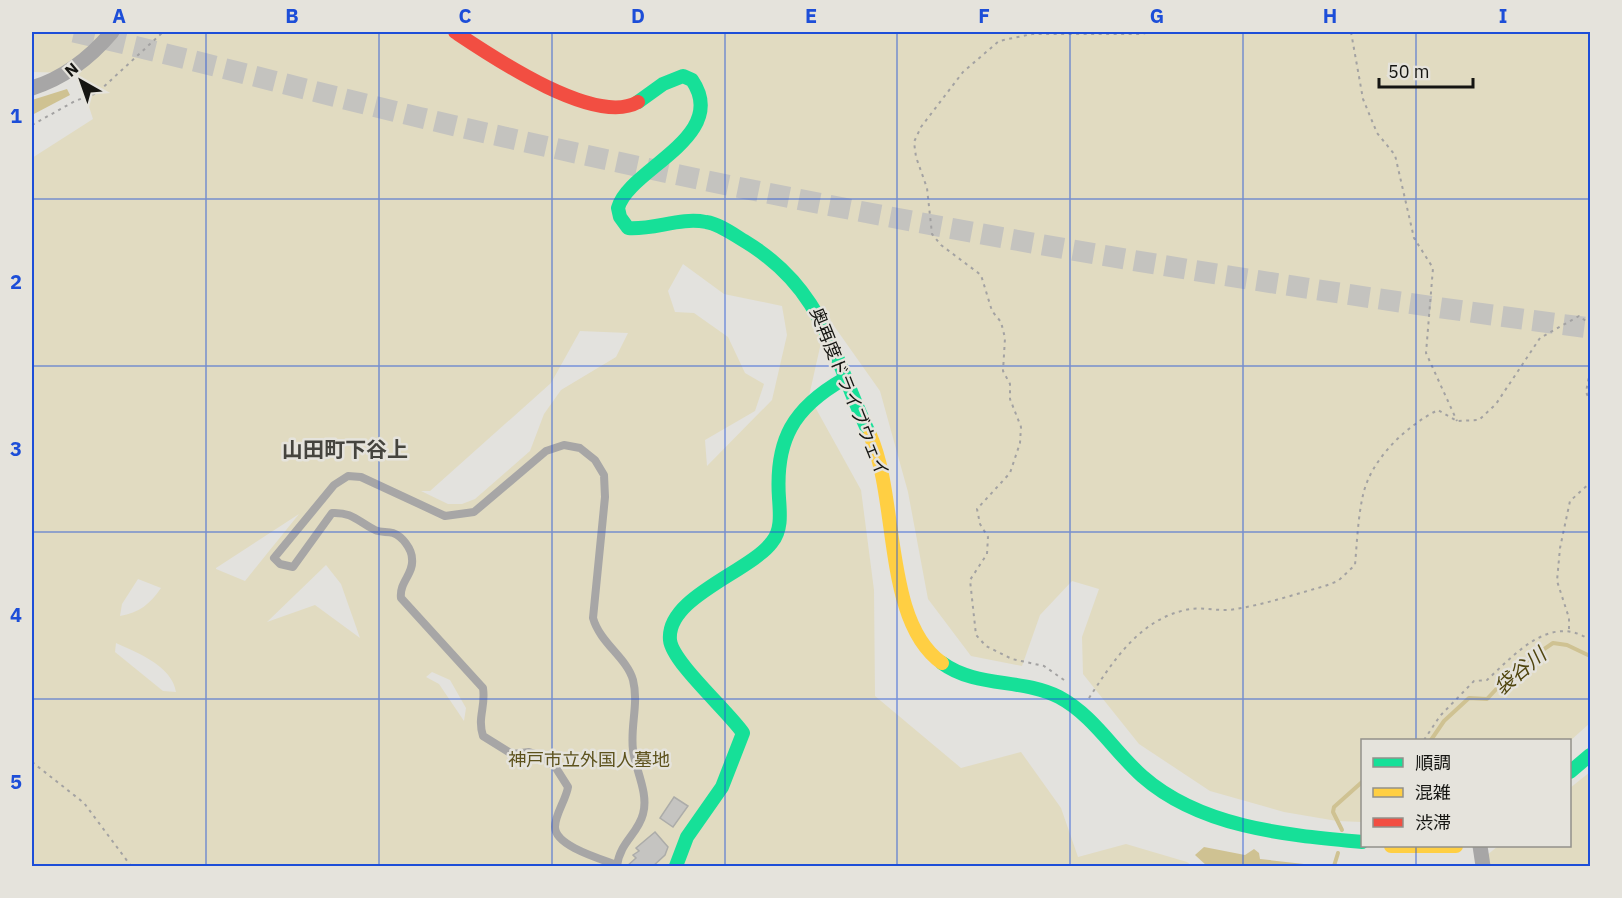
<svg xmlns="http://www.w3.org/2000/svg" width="1622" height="898" font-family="'IBM Plex Sans','Noto Sans JP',sans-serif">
<rect width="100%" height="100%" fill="#e3e2de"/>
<!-- green -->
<g fill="#e1dbc1" fill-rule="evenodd">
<path d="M32,32H1590V723L1570,741L1362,740V822L1337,821L1284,812L1210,791L1139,744L1083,674L1082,637L1099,589L1072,581L1040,615L1022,666L971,656L928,599L908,492L880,391L827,316L809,396L861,490L874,590L875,696L961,768L1021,752L1061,808L1078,857L1126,844L1187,862L1192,866H32V158L93,119L78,73L32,72ZM683,264L724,294L782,306L787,335L772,400L707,466L705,440L755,411L764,384L745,373L728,337L694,313L675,312L668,291ZM580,331L628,333L616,357L561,390L544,414L530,451L475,499L462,504H448L421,491H430L551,383ZM299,514L245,581L216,569V568ZM326,565L341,584L360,638L315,605L267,622ZM138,579L161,588C150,604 139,613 120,616L122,604ZM116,643C138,653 172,666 176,692L163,691L115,652ZM432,672L450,680L466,708L464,721L439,684L426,677Z"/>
<polygon points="1590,772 1590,866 1474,866 1498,846 1570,846 1570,788"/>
</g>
<!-- water -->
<g fill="#cfc292">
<polygon points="67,89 70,95 32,115 32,100"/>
<polygon points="1204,847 1245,855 1254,849 1259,853 1260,859 1322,866 1207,866 1195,855"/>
</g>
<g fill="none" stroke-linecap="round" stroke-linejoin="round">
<!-- stream -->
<g stroke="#cfc292" stroke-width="4">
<polyline points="1431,740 1444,721 1469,698 1487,699 1515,669 1553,643 1567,645 1590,656"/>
<polyline points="1342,830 1333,812 1334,807 1362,782"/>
<polyline points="1334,866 1338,853"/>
</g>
</g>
<!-- building -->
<g fill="#c5c4c1" stroke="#acaca9" stroke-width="1.5">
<polygon points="674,797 688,806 673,827 660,818"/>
<polygon points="655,832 668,847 665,855 652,867 626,867 636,858 633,855 639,851 636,848"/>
</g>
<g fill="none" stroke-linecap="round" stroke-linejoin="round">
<!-- secondary-tunnel -->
<path stroke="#c4c3bf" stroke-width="21" stroke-dasharray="21 10" stroke-linecap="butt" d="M74,32C218,65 360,105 504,137C863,218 1226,281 1590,328"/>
<!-- path -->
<g stroke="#a3a2a2" stroke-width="2" stroke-dasharray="3 4.5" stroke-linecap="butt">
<polyline points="1351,32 1363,99 1377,133 1395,155 1414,238 1433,268 1426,353 1457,421"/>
<polyline points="32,125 75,101 97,93 163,32"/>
<polyline points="1590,371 1586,392 1590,401"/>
<polyline points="1569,629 1569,618 1557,581 1560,548 1570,501 1590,483"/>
<polyline points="1064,680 1044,666 1012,659 986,646 976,635 970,580 987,554 988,537 980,524 977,509 1010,473 1020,443 1021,427 1010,399 1010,384 1003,371 1005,338 1001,322 992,311 981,275 941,245 932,234 927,188 916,157 914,142 921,127 963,72 999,41 1032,34 1142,34 1150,32"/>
<path d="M1089,698C1114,660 1140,618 1190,609C1204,607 1221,612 1236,609C1266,604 1296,594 1325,586L1338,581L1355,565C1357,542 1358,517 1363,495C1371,459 1406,426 1438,410L1457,421L1479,420L1496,404L1540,338L1579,316L1590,324"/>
<path d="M1424,740L1440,716L1474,681L1487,680C1515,654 1551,613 1590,640"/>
<polyline points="32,762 84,803 131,866"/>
<polyline points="1357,866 1364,866"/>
<polyline points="1386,866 1403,865"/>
</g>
<!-- lane -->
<path stroke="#a7a6a6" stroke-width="8" d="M617,865C601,859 555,846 555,827C555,814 566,800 568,787L556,768L542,756L529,752L512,754L483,736C477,717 486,707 483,688L401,598C399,582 414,574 412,559C412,549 402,536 393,533C387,531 381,533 375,530C357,521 353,512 332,513L293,567L280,564L274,558L334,485L348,476L361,477L445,516L474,512L546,451L564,445L580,448L595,460L604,475L605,497L593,618C600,643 627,658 633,680C639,704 630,726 633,750C635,769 649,793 643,814C638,834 620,842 617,866"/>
<!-- street -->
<g stroke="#a7a6a6" stroke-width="15">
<path d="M32,88C64,78 90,58 112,32"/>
<polyline points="1480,846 1483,866"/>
</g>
<!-- fast -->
<g stroke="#16e098" stroke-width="14">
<path d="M638,102L663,84L683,76L692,80C731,137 628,169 618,208L620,217L628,228C654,230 680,217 706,222C720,224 734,235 746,242C826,291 832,357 870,435"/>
<path d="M942,663C976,688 1022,678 1059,697C1093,715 1114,751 1142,776C1201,828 1287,835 1362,842"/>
<polyline points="1570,772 1590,755"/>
<path d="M676,866L687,837L722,787L743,733C728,711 672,662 670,640C666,597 750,572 772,542C782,530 780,513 779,498C775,440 793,408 844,379"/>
</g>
<!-- slow -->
<g stroke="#ffcf43" stroke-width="14">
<path d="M870,435C899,499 883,622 942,663"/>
<polyline points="1391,846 1456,846"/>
</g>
<!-- jam -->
<path stroke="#f24e42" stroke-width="14" d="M455,32C491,56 595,127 638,102"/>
</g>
<!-- grid -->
<path fill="none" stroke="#1d4ed8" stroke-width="1.5" stroke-opacity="0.55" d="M206,32V866M379,32V866M552,32V866M725,32V866M897,32V866M1070,32V866M1243,32V866M1416,32V740M32,199H1590M32,366H1590M32,532H1590M32,699H1590M1416,846V866"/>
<g text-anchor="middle" stroke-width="5" stroke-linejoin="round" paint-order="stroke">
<!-- street labels -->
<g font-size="18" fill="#151512" stroke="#e5e3dc">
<text transform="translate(849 392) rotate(68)" y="6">奥再度ドライブウェイ</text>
</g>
<!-- park labels -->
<g font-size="18" fill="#5d521d" stroke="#e5e3dc">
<text x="589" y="766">神戸市立外国人墓地</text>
</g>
<!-- water labels -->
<g font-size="20" font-style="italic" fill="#50450e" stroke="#e5e3dc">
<text transform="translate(1520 671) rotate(-40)" y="7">袋谷川</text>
</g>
<!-- quarter labels -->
<g font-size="21" font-weight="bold" fill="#45443e" stroke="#e5e3dc">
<text x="345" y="457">山田町下谷上</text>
</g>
</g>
<!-- border -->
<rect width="1622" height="898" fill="none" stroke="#e5e3dc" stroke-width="66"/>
<!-- legend -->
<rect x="1361" y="739" width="210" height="108" fill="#e5e3dc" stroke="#92918b" stroke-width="1.5"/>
<rect x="1373" y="758" width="30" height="9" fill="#16e098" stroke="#92918b" stroke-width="1.5"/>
<text x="1415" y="769" font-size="18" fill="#151512">順調</text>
<rect x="1373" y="788" width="30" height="9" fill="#ffcf43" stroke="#92918b" stroke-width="1.5"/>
<text x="1415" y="799" font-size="18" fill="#151512">混雑</text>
<rect x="1373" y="818" width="30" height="9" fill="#f24e42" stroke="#92918b" stroke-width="1.5"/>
<text x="1415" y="829" font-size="18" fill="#151512">渋滞</text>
<!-- north arrow -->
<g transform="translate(81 81) rotate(320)" stroke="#e5e3dc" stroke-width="4.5" paint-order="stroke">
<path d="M0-4.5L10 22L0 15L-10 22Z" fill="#151512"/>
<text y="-9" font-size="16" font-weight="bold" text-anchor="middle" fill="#151512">N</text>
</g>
<!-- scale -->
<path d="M1379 78v9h94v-9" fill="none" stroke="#151512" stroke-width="3"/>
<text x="1388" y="78" font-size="18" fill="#151512" stroke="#e5e3dc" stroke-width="4.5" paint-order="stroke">50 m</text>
<rect x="33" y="33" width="1556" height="832" fill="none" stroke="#1d4ed8" stroke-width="2"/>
<g font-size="20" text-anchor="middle" font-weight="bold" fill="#1d4ed8">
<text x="119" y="23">A</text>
<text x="292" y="23">B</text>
<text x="465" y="23">C</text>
<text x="638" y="23">D</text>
<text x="811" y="23">E</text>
<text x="984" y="23">F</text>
<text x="1157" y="23">G</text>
<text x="1330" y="23">H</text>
<text x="1503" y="23">I</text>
<text x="16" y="123">1</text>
<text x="16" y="289">2</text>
<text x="16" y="456">3</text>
<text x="16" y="622">4</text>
<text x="16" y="789">5</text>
</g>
</svg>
